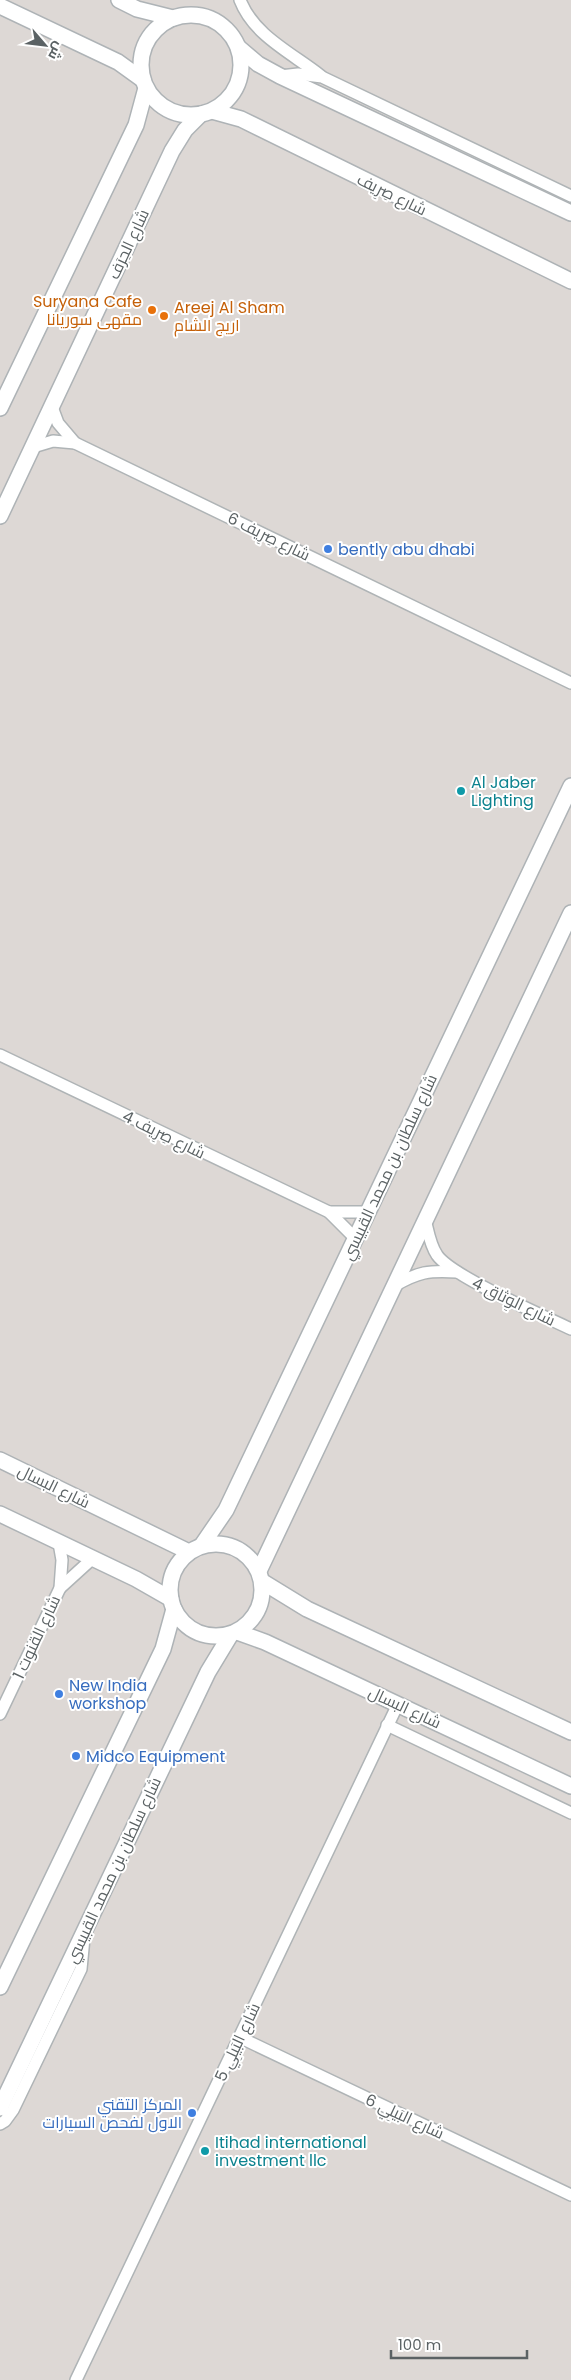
<svg xmlns="http://www.w3.org/2000/svg" width="571" height="2380" font-family="Poppins,Cairo,sans-serif">
<rect width="100%" height="100%" fill="#eee8e3"/>
<!-- industrial -->
<rect fill="#ddd8d5" x="0" y="0" width="571" height="2380"/>
<g fill="none" stroke-linecap="round" stroke-linejoin="round">
<!-- street casing -->
<g stroke="#afb4b6" stroke-width="14">
<g id="street">
<path d="M240,0C254,36 292,53 321,76"/>
<polyline points="280,76 298,74 322,77 571,196"/>
<polyline points="52,407 58,423 75,443 571,683"/>
<polyline points="33,447 53,441 75,443"/>
<polyline points="0,1055 329,1212 355,1238"/>
<polyline points="329,1212 367,1212"/>
<path d="M425,1219C428,1231 430,1245 437,1255C451,1276 544,1316 571,1329"/>
<path d="M394,1286C418,1272 429,1270 457,1272"/>
<polyline points="60,1588 93,1558"/>
<polyline points="0,1714 60,1588 62,1560 59,1543"/>
<polyline points="387,1725 571,1813"/>
<polyline points="239,2037 571,2195"/>
<polyline points="0,2124 5,2121 13,2110 81,1969 84,1938"/>
<polyline points="76,2380 398,1704"/>
</g>
</g>
<!-- secondary casing -->
<g stroke="#aeb3b6" stroke-width="18">
<g id="secondary">
<polyline points="119,0 137,9 173,18"/>
<polyline points="0,6 118,62 143,80"/>
<circle cx="191" cy="65" r="50"/>
<polyline points="238,47 258,64 280,76 571,213"/>
<polyline points="212,111 241,119 571,281"/>
<polyline points="0,408 136,125 146,88"/>
<polyline points="0,516 172,151 185,130 201,114"/>
<polyline points="0,1460 189,1552"/>
<polyline points="0,1514 136,1579 171,1599"/>
<circle cx="216" cy="1590" r="46"/>
<polyline points="202,1545 226,1510 571,786"/>
<polyline points="259,1571 571,913"/>
<polyline points="263,1582 307,1609 571,1732"/>
<polyline points="237,1632 265,1642 571,1786"/>
<polyline points="0,1987 163,1649 174,1609"/>
<polyline points="0,2108 208,1672 231,1634"/>
</g>
</g>
<!-- street -->
<use href="#street" stroke="#fff" stroke-width="11"/>
<!-- secondary -->
<use href="#secondary" stroke="#fff" stroke-width="15"/>
</g>
<!-- markers -->
<g fill="#e8710a" stroke="#fff" stroke-width="2">
<circle cx="152" cy="310" r="5"/>
<circle cx="164" cy="316" r="5"/>
</g>
<g fill="#3f7fe0" stroke="#fff" stroke-width="2">
<circle cx="328" cy="549" r="5"/>
<circle cx="59" cy="1694" r="5"/>
<circle cx="76" cy="1756" r="5"/>
<circle cx="192" cy="2113" r="5"/>
</g>
<g fill="#0f9aa8" stroke="#fff" stroke-width="2">
<circle cx="461" cy="791" r="5"/>
<circle cx="205" cy="2151" r="5"/>
</g>
<g text-anchor="middle" stroke-width="4" stroke-linejoin="round" paint-order="stroke">
<!-- street labels -->
<g font-size="16" fill="#5b6264" stroke="#fff">
<text transform="translate(392 194) rotate(26)" y="6">شارع صِرِيف</text>
<text transform="translate(128 244) rotate(-65)" y="6">شارع الحِرَف</text>
<text transform="translate(269 536) rotate(26)" y="6">شارع صِرِيف 6</text>
<text transform="translate(164 1134) rotate(26)" y="6">شارع صِرِيف 4</text>
<text transform="translate(389 1167) rotate(-65)" y="6">شارع سلطان بن محمد القبيسي</text>
<text transform="translate(514 1301) rotate(26)" y="6">شارع الوِثاق 4</text>
<text transform="translate(54 1486) rotate(26)" y="6">شارع البسال</text>
<text transform="translate(36 1637) rotate(-65)" y="6">شارع القنوت 1</text>
<text transform="translate(405 1707) rotate(25)" y="6">شارع البسال</text>
<text transform="translate(113 1870) rotate(-65)" y="6">شارع سلطان بن محمد القبيسي</text>
<text transform="translate(237 2042) rotate(-65)" y="6">شارع البَيلِي 5</text>
<text transform="translate(405 2116) rotate(25)" y="6">شارع البَيلِي 6</text>
</g>
<!-- food labels -->
<g font-size="16" fill="#c56008" stroke="#fff" text-anchor="end">
<text x="142" y="307">Suryana Cafe<tspan x="142" dy="18">مقهى سوريانا</tspan></text>
<text x="174" y="313" text-anchor="start">Areej Al Sham<tspan x="174" dy="18">اريج الشام</tspan></text>
</g>
<!-- shop labels -->
<g font-size="16" fill="#366cbe" stroke="#fff" text-anchor="start">
<text x="338" y="555">bently abu dhabi</text>
<text x="69" y="1691">New India<tspan x="69" dy="18">workshop</tspan></text>
<text x="86" y="1762">Midco Equipment</text>
<text x="182" y="2110" text-anchor="end">المركز التقني<tspan x="182" dy="18">الاول لفحص السيارات</tspan></text>
</g>
<!-- culture labels -->
<g font-size="16" fill="#0d838f" stroke="#fff" text-anchor="start">
<text x="471" y="788">Al Jaber<tspan x="471" dy="18">Lighting</tspan></text>
<text x="215" y="2148">Itihad international<tspan x="215" dy="18">investment llc</tspan></text>
</g>
</g>
<!-- north arrow -->
<g transform="translate(45 45) rotate(118)" stroke="#ffffff" stroke-width="4" paint-order="stroke">
<path d="M0-4L9 19L0 12L-9 19Z" fill="#5b6264"/>
<text y="-8" font-size="14" font-weight="bold" text-anchor="middle" fill="#5b6264">ش</text>
</g>
<!-- scale -->
<path d="M391 2350v8h136v-8" fill="none" stroke="#5b6264" stroke-width="2.5"/>
<text x="398" y="2350" font-size="15" fill="#5b6264" stroke="#ffffff" stroke-width="4" paint-order="stroke">100 m</text>
</svg>
